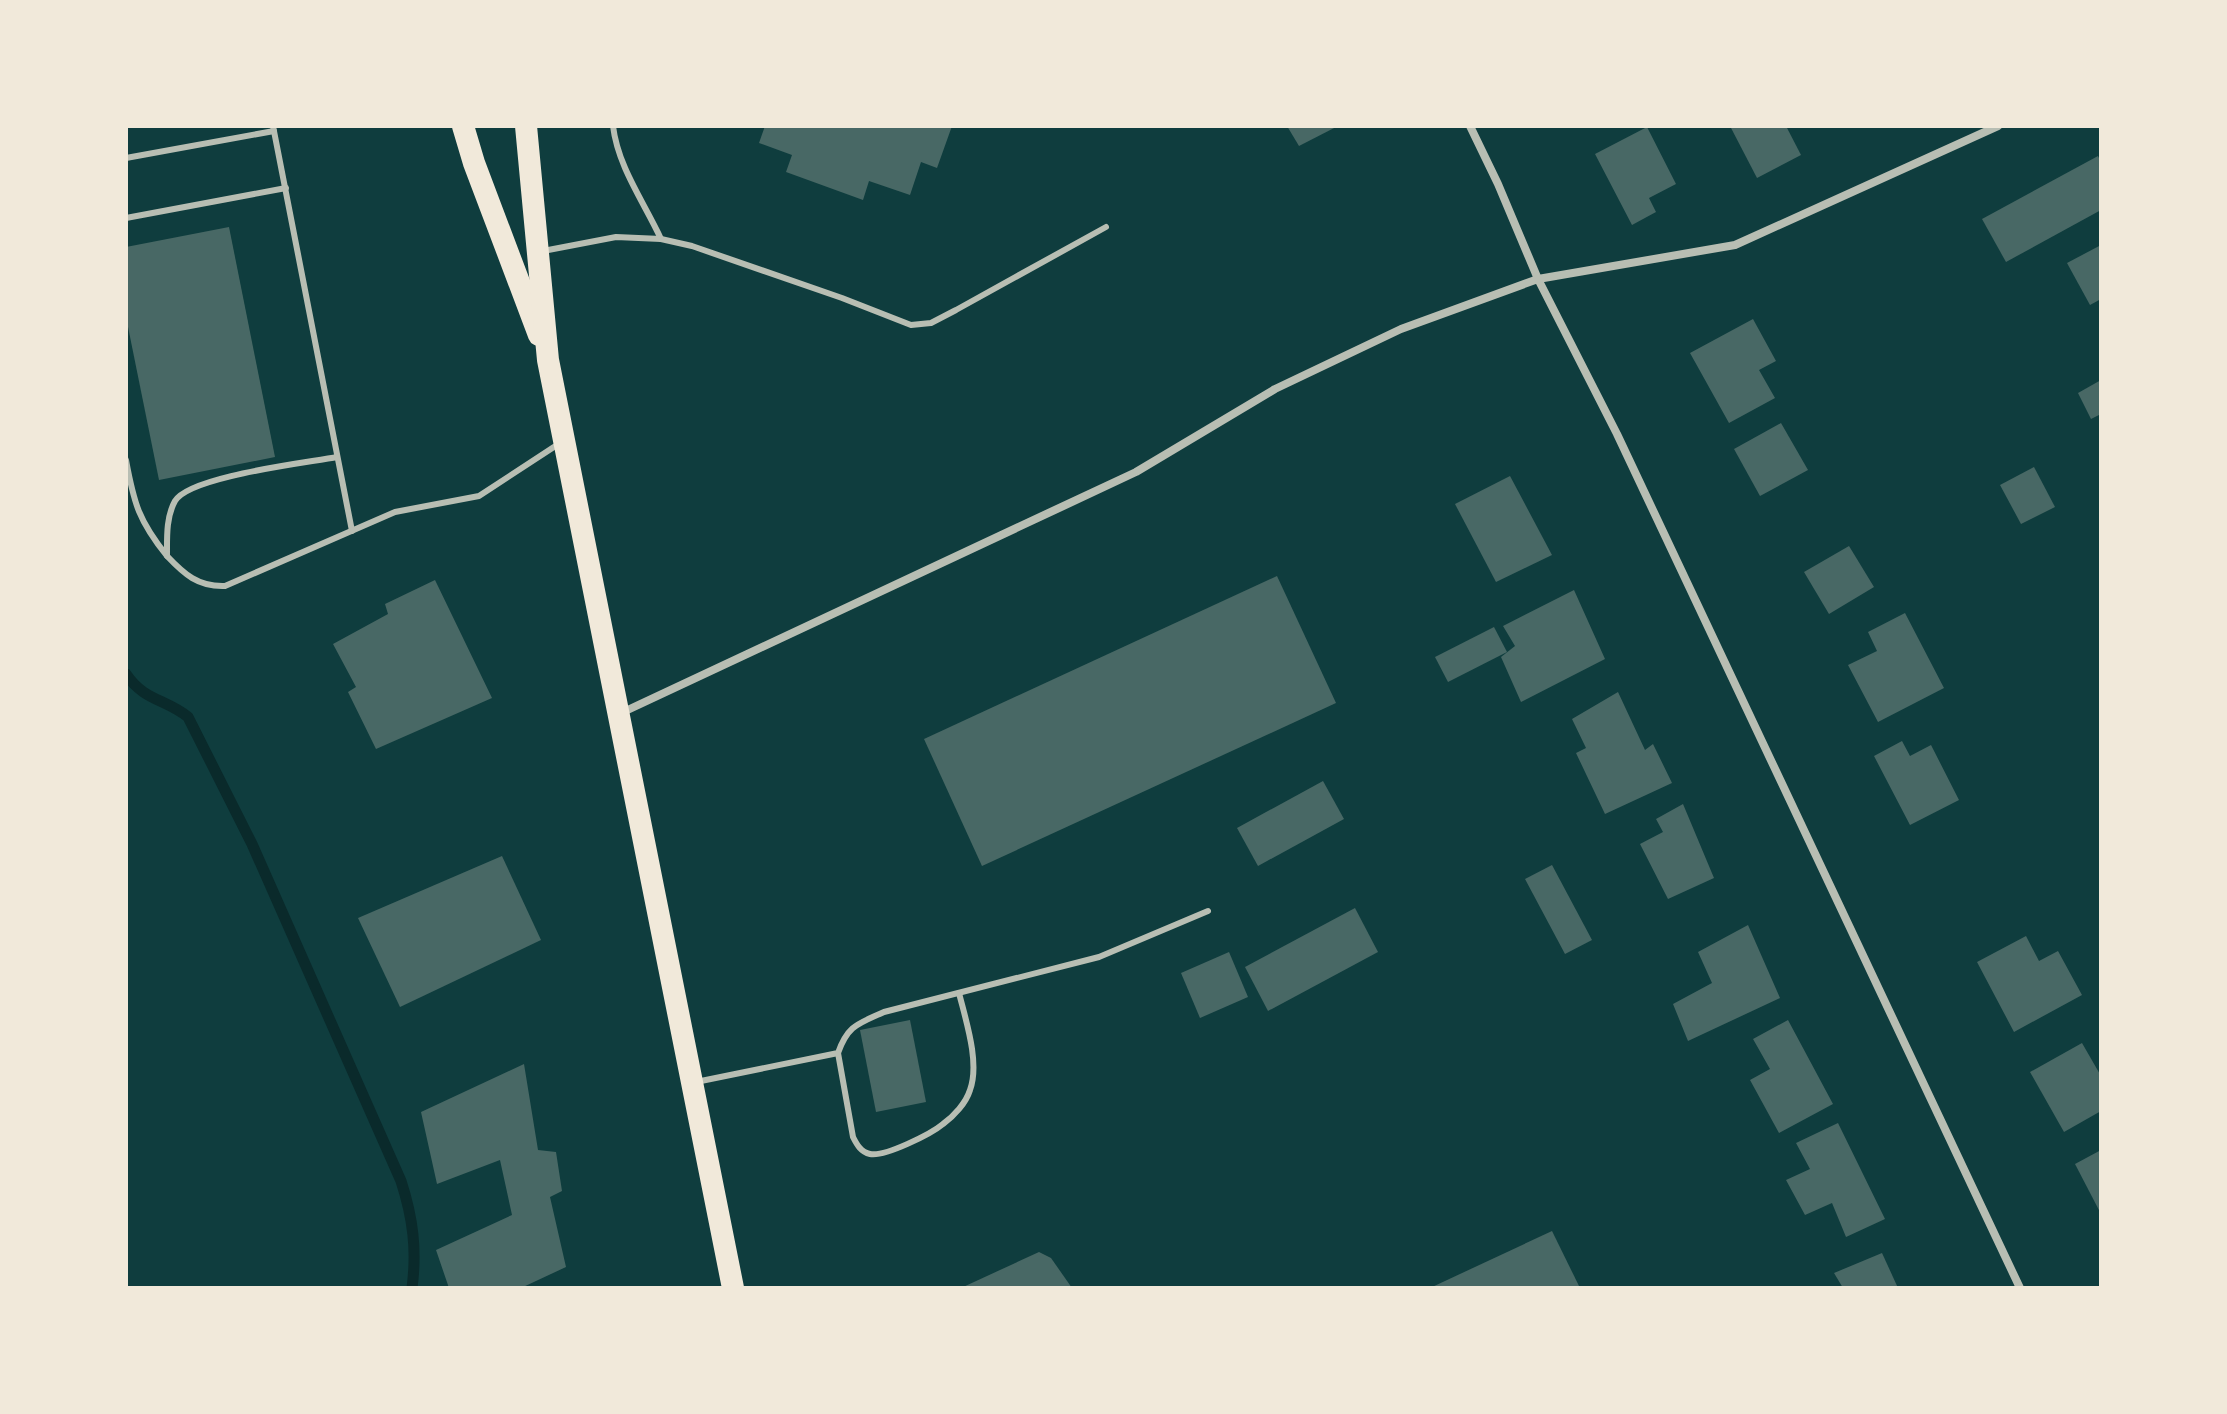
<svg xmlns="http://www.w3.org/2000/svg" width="2227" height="1414" font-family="Raleway,sans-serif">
<rect width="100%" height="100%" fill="#0f3d3e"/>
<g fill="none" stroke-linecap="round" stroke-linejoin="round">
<!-- stream -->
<path stroke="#0a2a2b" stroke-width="11" d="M126,674C144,701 166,699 188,717L252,844L401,1181C413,1218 417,1250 412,1288"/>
</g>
<!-- building -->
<g fill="#486865">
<polygon points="765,126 952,126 937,168 921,162 910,195 869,181 863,200 786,172 792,155 759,143"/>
<polygon points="1287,126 1338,126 1299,146"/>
<polygon points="1730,126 1786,126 1801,155 1757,178"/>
<polygon points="1647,127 1676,184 1649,198 1656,212 1632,225 1595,154"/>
<polygon points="2098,156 2101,162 2101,210 2006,262 1982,219"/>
<polygon points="229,227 275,457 159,480 126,317 126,247"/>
<polygon points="2101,245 2101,299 2090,305 2067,263"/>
<polygon points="1753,319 1776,361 1759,370 1775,398 1729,423 1690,353"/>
<polygon points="2101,380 2101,414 2091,419 2078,393"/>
<polygon points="1781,423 1808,470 1760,496 1734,449"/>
<polygon points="2034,467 2055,507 2021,524 2000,485"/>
<polygon points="1510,476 1552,555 1496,582 1455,504"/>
<polygon points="1849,546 1874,587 1829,614 1804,572"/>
<polygon points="1277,576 1336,703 982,866 924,739"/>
<polygon points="435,580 492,698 376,749 348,692 356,687 333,644 388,614 385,604"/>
<polygon points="1574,590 1605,659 1521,702 1501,657 1515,646 1503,626"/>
<polygon points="1905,613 1944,688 1878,722 1848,665 1877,651 1868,632"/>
<polygon points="1494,627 1507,652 1448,682 1435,657"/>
<polygon points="1618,692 1645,750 1653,744 1672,783 1605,814 1576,753 1586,748 1572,719"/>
<polygon points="1902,741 1910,756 1931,745 1959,800 1910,825 1874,756"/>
<polygon points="1323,781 1344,819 1258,866 1237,828"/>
<polygon points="1683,804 1714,878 1668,899 1640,844 1663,832 1656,819"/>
<polygon points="502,856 541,940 400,1007 358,918"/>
<polygon points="1552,865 1592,940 1565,954 1525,879"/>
<polygon points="1355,908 1378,952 1268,1011 1245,967"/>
<polygon points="1748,925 1780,998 1688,1041 1673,1004 1712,983 1698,952"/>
<polygon points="2026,936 2039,961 2058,951 2082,995 2014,1032 1977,962"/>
<polygon points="1229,952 1248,997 1200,1018 1181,973"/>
<polygon points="910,1020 926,1102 876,1112 860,1030"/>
<polygon points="1788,1020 1833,1104 1779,1133 1750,1080 1770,1069 1753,1039"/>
<polygon points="2082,1043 2101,1076 2101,1111 2064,1132 2030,1072"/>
<polygon points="524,1064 538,1150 556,1152 562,1191 550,1197 566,1267 521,1288 449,1288 436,1250 512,1215 500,1160 437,1184 421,1112"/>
<polygon points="1838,1123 1885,1219 1846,1237 1832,1203 1805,1215 1786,1180 1810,1169 1796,1143"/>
<polygon points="2101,1150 2101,1214 2075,1164"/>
<polygon points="1552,1231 1580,1288 1430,1288"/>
<polygon points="1039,1252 1051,1258 1072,1288 961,1288"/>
<polygon points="1882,1253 1898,1288 1843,1288 1834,1273"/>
</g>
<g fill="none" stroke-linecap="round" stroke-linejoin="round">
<!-- service -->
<g stroke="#b8beb3" stroke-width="6">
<polyline points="273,126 352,531"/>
<path d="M613,126C618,167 644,202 661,239"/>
<polyline points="126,158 274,131"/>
<polyline points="126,218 286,188"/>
<polyline points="543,251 616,237 661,239 692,246 842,298 911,325 931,323 956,310 1106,227"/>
<path d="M126,460C134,504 139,521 167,556C167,538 166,517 175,501C190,476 306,463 337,457"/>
<path d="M167,556C184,574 198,587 225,586L395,512L479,496L560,443"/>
<path d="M838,1053L853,1137C857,1145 861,1152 870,1154C885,1157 931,1134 943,1124C954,1116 966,1103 970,1090C980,1063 966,1021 959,993"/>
<path d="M696,1082L838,1053C848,1025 858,1024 884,1012L1099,957L1208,911"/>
</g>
<!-- minor -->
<g stroke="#b8beb3" stroke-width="8">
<polyline points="1470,126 1498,184 1538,279 1617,434 2020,1288"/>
<polyline points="619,714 1136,472 1275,389 1401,329 1538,279 1735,245 1998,126"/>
</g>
<!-- trunk -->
<g stroke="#f1e9da" stroke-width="22">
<polyline points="463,126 474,163 539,335"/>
<polyline points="526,126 548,360 733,1288"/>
</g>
</g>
<!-- border -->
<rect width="2227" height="1414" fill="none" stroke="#f1e9da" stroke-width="256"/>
</svg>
